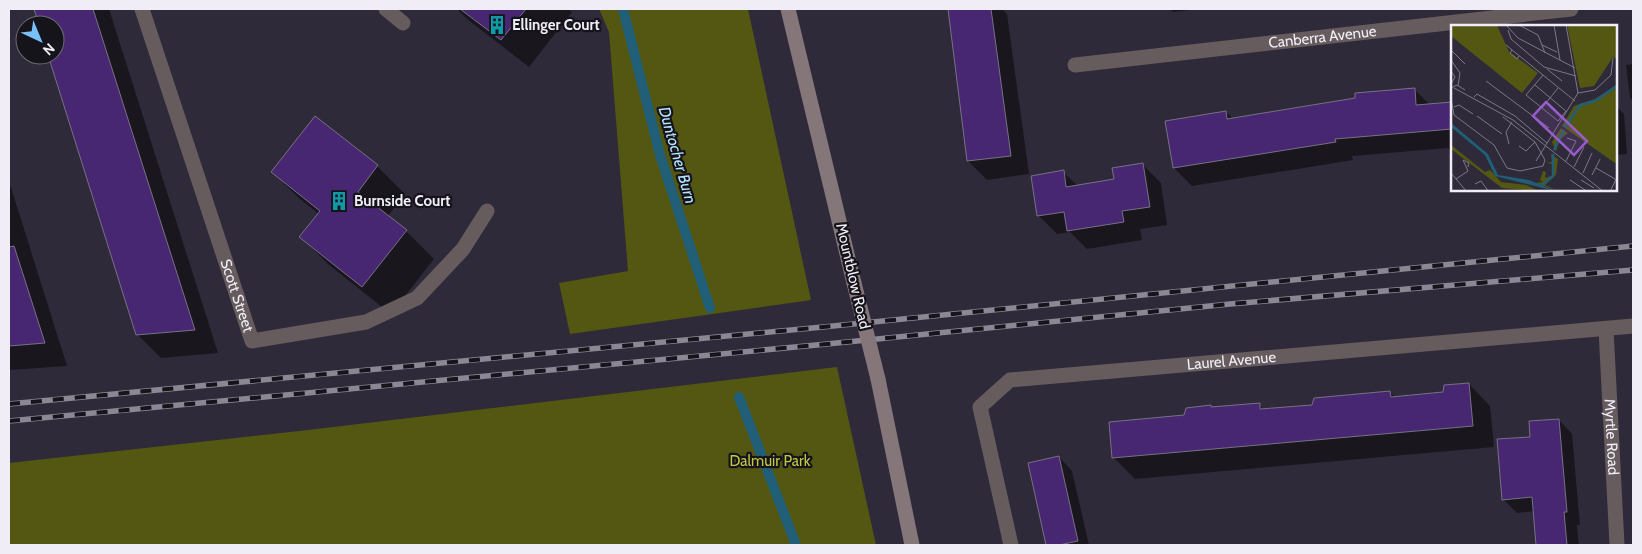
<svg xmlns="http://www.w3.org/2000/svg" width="1642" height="554" font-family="Cabin,sans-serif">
<rect width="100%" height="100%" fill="#2f2a39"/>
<!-- green -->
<g fill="#535711">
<polygon points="599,9 748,9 811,300 570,334 559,283 628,271 609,32"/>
<polygon points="837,367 876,545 9,545 9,463 308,430"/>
</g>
<!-- shadow -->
<g fill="#0007">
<polygon points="35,9 109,9 218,353 161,358 137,334 49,55 55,55 55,25 40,25"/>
<polygon points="457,9 568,9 572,12 529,67 467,19"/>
<polygon points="949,9 1002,9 1007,14 1029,174 987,180 968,161"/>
<polygon points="1170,9 1198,9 1173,12"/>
<polygon points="1633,64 1633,101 1630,98 1626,65"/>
<polygon points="1415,90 1430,105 1452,103 1452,152 1448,148 1352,156 1353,160 1192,186 1174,168 1226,112 1233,119"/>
<polygon points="1616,106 1624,114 1627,154 1616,155"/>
<polygon points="315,117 377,166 405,194 387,217 406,231 434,259 391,314 329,265 301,237 319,214 300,199 272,172"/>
<polygon points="1142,164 1161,183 1167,225 1140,229 1142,240 1087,249 1070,232 1057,234 1038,215 1063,172 1078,186 1116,180"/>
<polygon points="9,181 67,366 10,370 9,369"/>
<polygon points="1469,384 1490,406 1494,447 1135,479 1113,457 1185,416 1212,408 1259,405 1265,410 1313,406 1390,392 1395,397 1444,393"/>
<polygon points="1559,420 1572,434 1580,525 1577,525 1579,545 1537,545 1534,511 1517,513 1503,499 1532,438"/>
<polygon points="1059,457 1072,471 1089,545 1048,545 1029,464"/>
</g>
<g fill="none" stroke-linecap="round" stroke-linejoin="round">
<!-- stream -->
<g stroke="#215e78" stroke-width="10">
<polyline points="623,9 660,155 710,308"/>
<polyline points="739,397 796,545"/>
</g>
</g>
<!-- building -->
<g fill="#482772" stroke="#777183">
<polygon points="34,9 93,9 195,330 136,335 48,55 55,55 55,25 39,25"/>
<polygon points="460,9 526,9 501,40"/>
<polygon points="948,9 991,9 1011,156 967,161"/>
<polygon points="1415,88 1416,105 1452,102 1452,129 1335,139 1336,142 1173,168 1165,121 1226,111 1227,119 1355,98 1355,93"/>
<polygon points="315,116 378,165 358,192 407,230 362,287 299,237 320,211 271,172"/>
<polygon points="1143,163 1150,207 1122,211 1124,222 1067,231 1064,212 1037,216 1031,176 1064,170 1066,187 1114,179 1112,168"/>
<polygon points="14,246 45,343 9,346 9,247"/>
<polygon points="1469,383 1473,426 1112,458 1109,422 1184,415 1186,408 1211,405 1211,407 1260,403 1260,409 1312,405 1314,398 1390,391 1391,397 1443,392 1444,385"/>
<polygon points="1559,419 1567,512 1564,512 1567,545 1536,545 1532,497 1502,500 1497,439 1530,437 1529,421"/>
<polygon points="1059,456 1078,541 1059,545 1046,545 1028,463"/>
</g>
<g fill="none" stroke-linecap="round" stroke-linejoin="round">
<!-- street -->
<g stroke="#665c5e" stroke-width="15">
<path id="s1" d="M142,9L252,341L366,322L417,298L463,249L487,211"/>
<polyline points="386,9 403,23"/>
<path id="s2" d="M1075,65L1571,9"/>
<path id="s3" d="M1606,329L1617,545"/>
<path id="s4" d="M1011,545L980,407L1010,380L1633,326"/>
</g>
<!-- secondary -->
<g stroke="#85767a" stroke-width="15">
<polyline points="788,9 854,283"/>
<polyline points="878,379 912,545"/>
</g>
<!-- rail casing -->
<g stroke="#8b8794" stroke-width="5.5">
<g id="rail">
<polyline points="9,404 823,327 1633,246"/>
<polyline points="9,421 827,344 1230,304 1633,270"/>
</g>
</g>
<!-- rail -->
<use href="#rail" stroke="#16141b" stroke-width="4" stroke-dasharray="11" stroke-linecap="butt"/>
<!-- secondary-bridge -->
<polyline stroke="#85767a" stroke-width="15" points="854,283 878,379"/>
</g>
<!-- icons -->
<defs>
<g id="building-bare" transform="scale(1.5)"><path d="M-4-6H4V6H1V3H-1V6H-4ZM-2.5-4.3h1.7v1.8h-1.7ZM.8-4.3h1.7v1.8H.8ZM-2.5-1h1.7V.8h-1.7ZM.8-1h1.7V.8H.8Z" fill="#0f9aa8" stroke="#16141b" stroke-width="2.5" paint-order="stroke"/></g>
</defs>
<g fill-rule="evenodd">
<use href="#building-bare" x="497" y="25"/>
<use href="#building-bare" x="339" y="201"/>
</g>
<g text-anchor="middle" stroke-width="4.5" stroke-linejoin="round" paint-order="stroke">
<!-- poi labels -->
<g font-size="15" font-weight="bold" fill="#f0edf7" stroke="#16141b" text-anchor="start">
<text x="512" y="30">Ellinger Court</text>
<text x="354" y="206">Burnside Court</text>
</g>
<!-- street labels -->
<g font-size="15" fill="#f0edf7" stroke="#16141b">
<text dy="5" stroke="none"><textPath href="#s2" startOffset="249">Canberra Avenue</textPath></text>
<text transform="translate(853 276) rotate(77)" y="5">Mountblow Road</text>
<text dy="5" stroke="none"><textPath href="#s1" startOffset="302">Scott Street</textPath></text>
<text dy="5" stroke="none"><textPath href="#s4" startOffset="404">Laurel Avenue</textPath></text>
<text dy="5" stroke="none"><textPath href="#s3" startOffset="108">Myrtle Road</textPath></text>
</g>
<!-- park labels -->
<g font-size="15" fill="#c1c841" stroke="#16141b">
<text x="770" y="466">Dalmuir Park</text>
</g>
<!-- water labels -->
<g font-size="16" font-style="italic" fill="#b4e6ff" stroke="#16141b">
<text transform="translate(678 155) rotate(74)" y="6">Duntocher Burn</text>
</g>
</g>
<!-- overview -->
<g transform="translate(1451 25)">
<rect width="166" height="166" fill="#2f2a39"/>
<path d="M0,0H46L58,27L87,48L71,68L0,11ZM116,0H166V34L162,32L143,61L129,63ZM166,60V138H164L111,101L123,81L144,74ZM110,103L117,108L108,115L105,127L101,117ZM0,120L34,147L39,145L50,157L75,160L88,166L51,163L0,124ZM100,129L107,134L105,150L94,160L108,166L84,158L92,157L89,155L92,146L95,147L94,153L101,151L102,139L95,138L101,137Z" fill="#535711"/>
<path d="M0,98L37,129L47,150L78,155L104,166L44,151L34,130L0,102Z" fill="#215e78"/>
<path fill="none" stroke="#215e78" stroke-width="2.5" d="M114,102L129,80L144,76L167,60M103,125L113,105M91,160L102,151V129"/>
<path fill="none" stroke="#7c7885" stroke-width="1" d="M55,0L67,13L124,43M68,0L87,10L94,28M103,0L109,35M57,5L60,14L93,42L125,51M55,20L124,76M91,20L106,27M0,25L14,39M61,25L59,28L66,34L68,31M0,35L9,48L7,61M96,44L111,56M0,46L4,52L0,59M92,50L75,70L107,96L115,86M35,56L98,103M84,60L116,87M0,63L6,60L14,65M3,63L62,95L153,167M127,68L144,65L160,50L162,33M23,72L26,69L64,91L96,118M0,73L3,90L43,120L56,143L69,146L92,141L94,135L84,117L52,92M3,82L8,80L22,89M91,83L107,63M26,91L51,109M58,119L55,107L61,97M68,121L75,126L84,117M85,136L127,68L115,0M115,136L125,116L116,113M123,142L133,122M145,143L164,154M0,148L16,167M132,148L141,128M141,150L149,134M5,154L17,146L12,135L18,138L17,142M119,155L137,167M130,155L143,163M24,159L30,156L38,167M159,167L167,150"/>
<path fill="#985ccd" fill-opacity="0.15" stroke="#985ccd" stroke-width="2.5" d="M95,77L136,116L123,130L82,91Z"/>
<rect width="166" height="166" fill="none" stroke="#f0edf7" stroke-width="2.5"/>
</g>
<!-- border -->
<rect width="1642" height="554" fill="none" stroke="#f0edf7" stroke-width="20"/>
<!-- north arrow -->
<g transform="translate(40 40) rotate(136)"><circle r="24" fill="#16141b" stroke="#6d6b73"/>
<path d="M0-4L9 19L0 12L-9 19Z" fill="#79bff8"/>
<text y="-8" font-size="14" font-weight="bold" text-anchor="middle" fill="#f0edf7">N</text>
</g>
</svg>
